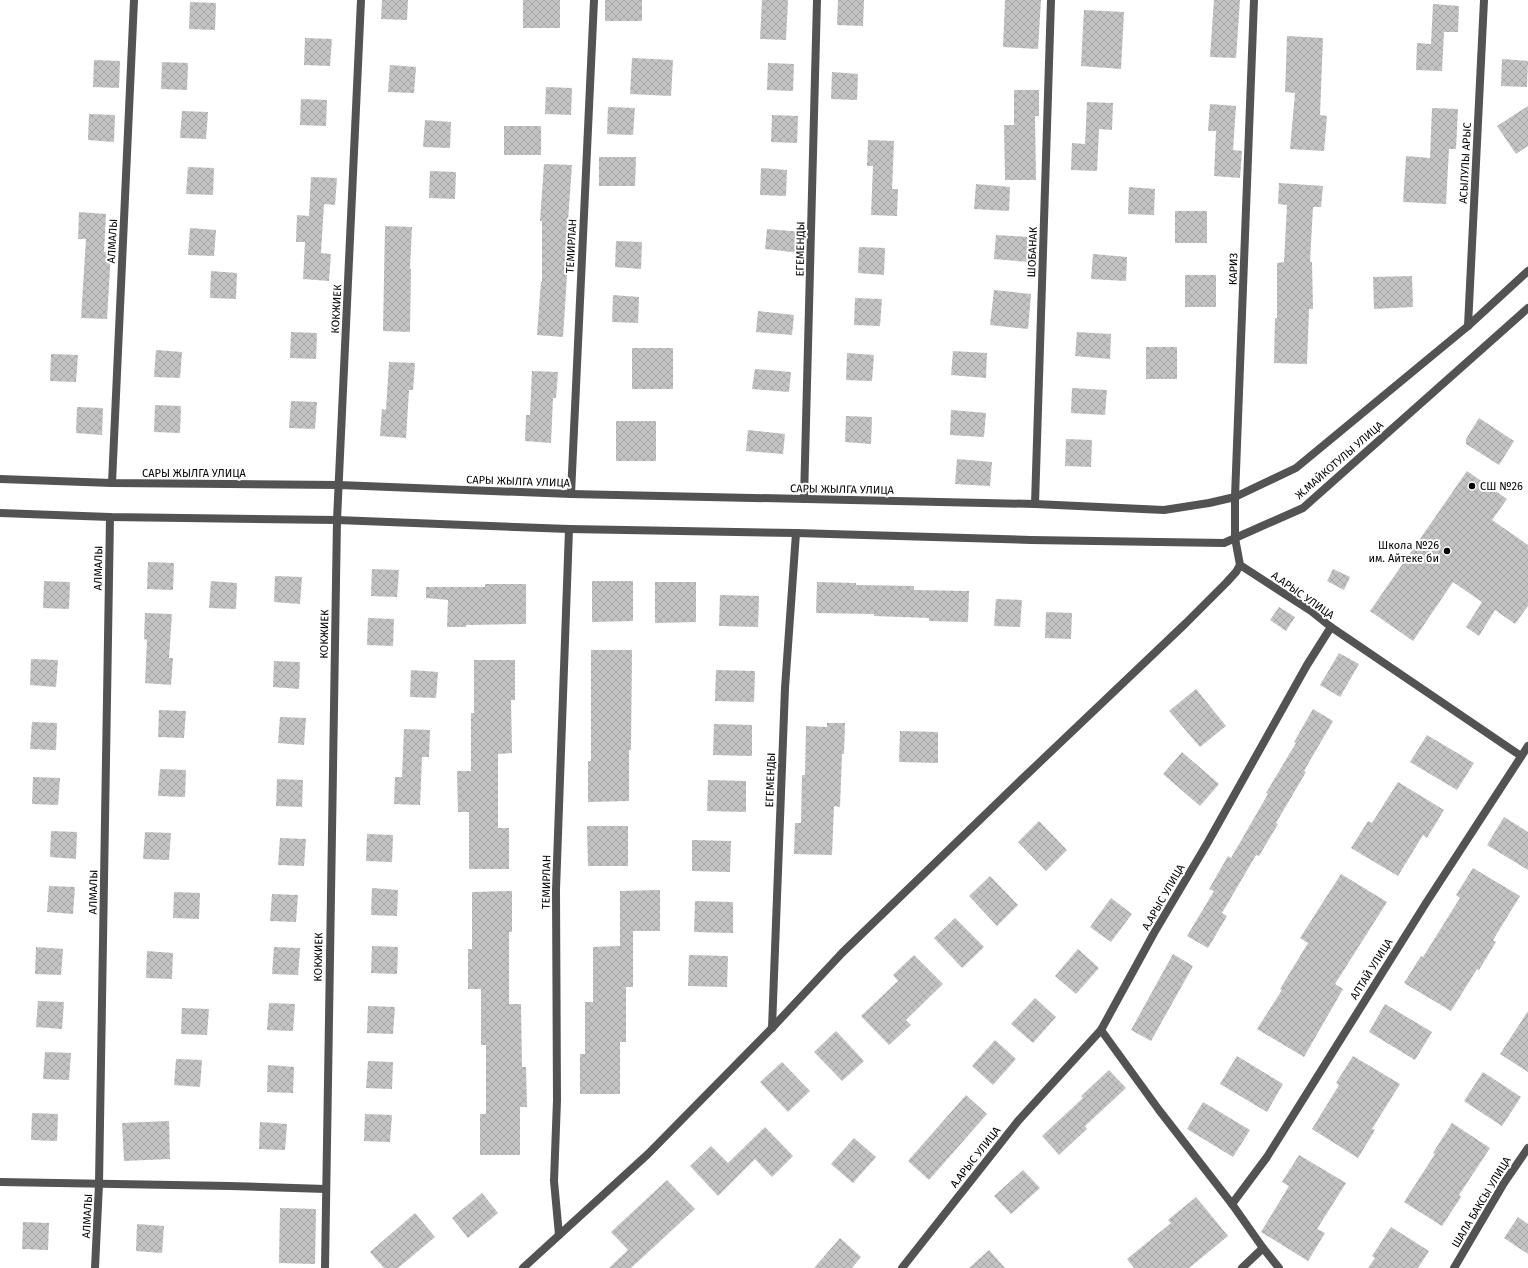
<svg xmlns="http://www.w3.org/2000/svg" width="1528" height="1268" font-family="'Fira Sans',sans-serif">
<defs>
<pattern id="building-cross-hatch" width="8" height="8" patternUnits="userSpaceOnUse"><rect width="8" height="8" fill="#c3c3c3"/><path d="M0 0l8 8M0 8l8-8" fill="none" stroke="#a6a6a6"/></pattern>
</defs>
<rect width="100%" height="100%" fill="#fff"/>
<!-- building -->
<g fill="url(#building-cross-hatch)">
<polygon points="382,0 408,0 407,20 381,19"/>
<rect x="523" y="0" width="37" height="28"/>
<rect x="605" y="0" width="37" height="21"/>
<polygon points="762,0 788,0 786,40 760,39"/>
<polygon points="838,0 864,0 863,26 837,25"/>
<polygon points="1005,0 1041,0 1038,49 1003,47"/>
<polygon points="1214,0 1240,0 1236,58 1210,57"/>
<polygon points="190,2 216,3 215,30 189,29"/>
<polygon points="1433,4 1459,6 1458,32 1444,32 1442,71 1416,70 1417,43 1431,44"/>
<polygon points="1084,10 1124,12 1121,69 1081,66"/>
<polygon points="1287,36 1323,38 1320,115 1327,116 1324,151 1290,149 1295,93 1285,92"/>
<polygon points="305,38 332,39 330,66 304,65"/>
<polygon points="632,58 673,60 671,96 630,94"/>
<polygon points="1502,59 1528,61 1527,87 1501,86"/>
<polygon points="94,60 120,61 119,88 93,87"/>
<polygon points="162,62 188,63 187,90 161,89"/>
<polygon points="768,63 794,64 793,91 767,90"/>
<polygon points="390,65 416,67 414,93 388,92"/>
<polygon points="832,72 858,74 857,100 831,99"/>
<polygon points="546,87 572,88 571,115 545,114"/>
<polygon points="1014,90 1039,90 1039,116 1035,116 1036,180 1005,180 1004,125 1014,125"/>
<polygon points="301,99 327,100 326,126 300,125"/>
<polygon points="1087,102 1113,103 1112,130 1099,129 1097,171 1071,170 1072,143 1085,144"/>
<polygon points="1210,104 1236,106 1233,150 1242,151 1240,178 1214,176 1216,131 1208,131"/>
<polygon points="1528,106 1528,146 1516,154 1497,126"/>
<polygon points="608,107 635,108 633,135 607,134"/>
<polygon points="1432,108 1458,109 1456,149 1449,149 1446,204 1403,202 1406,156 1430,158"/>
<polygon points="182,111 208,112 206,139 180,138"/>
<polygon points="89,114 115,115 114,142 88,140"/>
<polygon points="772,115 798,116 797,143 771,142"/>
<polygon points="425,120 451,122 450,148 423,147"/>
<rect x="504" y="126" width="37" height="29"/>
<polygon points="868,140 894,141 892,189 898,189 897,216 871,215 873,166 867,166"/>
<polygon points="599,157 636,157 635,186 599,186"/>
<polygon points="544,164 572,165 568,221 568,275 567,275 563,337 537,335 541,282 542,282 542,221 540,221"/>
<polygon points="188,167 214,168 213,195 186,194"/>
<polygon points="761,168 787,170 786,196 760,195"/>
<polygon points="430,171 456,172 455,199 429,198"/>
<polygon points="311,177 337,178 335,205 324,204 321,253 331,254 329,281 303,279 305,242 296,242 297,215 309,216"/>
<polygon points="1279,183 1323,186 1321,207 1313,207 1310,262 1312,262 1313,309 1309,309 1307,364 1274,363 1275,318 1277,318 1277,263 1284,262 1287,205 1278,204"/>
<polygon points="976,184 1010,187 1009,211 974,209"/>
<polygon points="1129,187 1155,189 1154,215 1128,214"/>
<rect x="1175" y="211" width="32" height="32"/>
<polygon points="79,212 106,214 104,252 111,252 107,319 81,318 86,239 78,239"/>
<polygon points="385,226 412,227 410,269 411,269 410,332 383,331"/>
<polygon points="190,228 216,230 214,256 188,255"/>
<polygon points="767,229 803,232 801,253 765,249"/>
<polygon points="996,235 1030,237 1029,262 994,259"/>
<polygon points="616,241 642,242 641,269 615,267"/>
<polygon points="859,247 885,248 884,275 858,273"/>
<polygon points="1093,254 1127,257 1126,281 1091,279"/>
<polygon points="211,271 237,273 236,299 210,298"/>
<rect x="1185" y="275" width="31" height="32"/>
<polygon points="1412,276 1413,307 1374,309 1373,277"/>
<polygon points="994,290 1031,294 1028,329 990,325"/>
<polygon points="613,295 639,297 638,323 612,322"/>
<polygon points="855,298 882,299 880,326 854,325"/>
<polygon points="758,311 794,315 792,335 756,332"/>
<polygon points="291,332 317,333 316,359 290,358"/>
<polygon points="1077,332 1111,334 1110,359 1075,356"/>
<rect x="1146" y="347" width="31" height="32"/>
<rect x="632" y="348" width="41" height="41"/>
<polygon points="156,350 182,352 180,378 154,377"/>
<polygon points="953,351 987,353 986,378 951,375"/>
<polygon points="847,353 874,355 872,381 846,380"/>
<polygon points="51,354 78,355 76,382 50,381"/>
<polygon points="389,362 415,363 413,390 409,390 406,438 380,436 382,409 386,410"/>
<polygon points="755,369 791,372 789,392 752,389"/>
<polygon points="532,371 558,372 556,398 553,398 551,443 525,441 526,415 530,415"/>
<polygon points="1072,388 1107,390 1105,415 1071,413"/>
<polygon points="291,401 317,402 315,429 289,428"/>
<polygon points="155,405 181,406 180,433 154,432"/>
<polygon points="77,407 103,408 102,435 76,433"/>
<polygon points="951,410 986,413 984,437 950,435"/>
<polygon points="846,416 872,417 871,444 845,442"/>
<polygon points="1479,418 1514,441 1499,465 1466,444 1466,439"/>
<rect x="616" y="421" width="40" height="40"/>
<polygon points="748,430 785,434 783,454 746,451"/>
<polygon points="1066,439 1092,440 1091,467 1065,466"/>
<polygon points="957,459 992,462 990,486 955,484"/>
<polygon points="1467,471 1507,499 1492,520 1528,545 1528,606 1515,624 1495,610 1479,636 1466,627 1482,602 1453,582 1413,641 1370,611"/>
<polygon points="148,562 174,563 173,590 147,589"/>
<polygon points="372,569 399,570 397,597 371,596"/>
<polygon points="1333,569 1350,577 1344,590 1327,581"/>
<polygon points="275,576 302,577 300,604 274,602"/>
<polygon points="44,581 70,582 69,609 43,608"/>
<polygon points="211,581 237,583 236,609 209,608"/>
<polygon points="592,581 633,581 633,621 592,622"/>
<polygon points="655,582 696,582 696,622 655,623"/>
<polygon points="817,582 856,583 856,585 914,586 914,590 969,591 968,622 929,621 929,618 874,616 874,614 816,613"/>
<polygon points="485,584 526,584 526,624 466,625 466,627 447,627 448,600 426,598 426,587 485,587"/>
<polygon points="720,595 759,596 758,627 719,626"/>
<polygon points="996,599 1022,600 1020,627 994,626"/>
<polygon points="1279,607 1295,617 1286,631 1270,620"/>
<polygon points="1046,612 1072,613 1071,639 1045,638"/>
<polygon points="145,613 172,614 169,658 173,658 171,685 145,683 147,640 144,639"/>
<polygon points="368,618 394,619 393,646 367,645"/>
<polygon points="591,650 632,650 631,750 629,750 629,801 588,802 588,761 591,761"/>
<polygon points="1339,653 1359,664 1340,697 1320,685"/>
<polygon points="31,659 58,660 56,687 30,685"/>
<polygon points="474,660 515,660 515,700 511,700 512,753 498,754 498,828 509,828 509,869 469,869 469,812 458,812 457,771 471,771 471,713 474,713"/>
<polygon points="274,661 300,662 299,689 273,687"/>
<polygon points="411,670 438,672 436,698 410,697"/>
<polygon points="716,670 755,671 754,702 715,701"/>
<polygon points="1196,689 1226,726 1200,747 1169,711"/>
<polygon points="1313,709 1333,721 1304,771 1306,772 1276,823 1278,824 1259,856 1256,855 1222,913 1227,916 1208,948 1187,936 1214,891 1209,889 1228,856 1231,858 1268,794 1266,793 1296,743 1294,742"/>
<polygon points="159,710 186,711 184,738 158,737"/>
<polygon points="280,717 306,718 304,745 278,743"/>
<polygon points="32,722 57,723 56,750 30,749"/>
<polygon points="827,723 845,723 844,754 842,754 840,807 834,806 832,855 794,854 795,823 801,823 802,775 805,775 806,726 827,727"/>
<polygon points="714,724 752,725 752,756 713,755"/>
<polygon points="404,729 430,730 429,757 422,757 420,805 394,804 395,777 402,777"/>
<polygon points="900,731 938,732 938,763 899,762"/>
<polygon points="1427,735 1474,763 1457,790 1410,762"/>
<polygon points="1182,752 1219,784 1200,806 1163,774"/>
<polygon points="160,769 186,770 185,797 158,796"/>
<polygon points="33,777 60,778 58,805 32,804"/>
<polygon points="277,779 303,780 302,807 276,806"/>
<polygon points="708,780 746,781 746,812 707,811"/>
<polygon points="1398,782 1444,810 1427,838 1423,835 1398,876 1351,848 1368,821 1372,823"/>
<polygon points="1504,817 1528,832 1528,870 1487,845"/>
<polygon points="1039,821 1067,850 1046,871 1018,842"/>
<polygon points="587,826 628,826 628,866 588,866"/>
<polygon points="51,831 77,832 76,859 50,857"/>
<polygon points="145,832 171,833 169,860 143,859"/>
<polygon points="367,834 393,835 392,862 366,861"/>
<polygon points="280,838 306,839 304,866 278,865"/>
<polygon points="692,840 731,841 730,872 692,871"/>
<polygon points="1473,868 1520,896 1493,940 1496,942 1479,970 1477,969 1451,1011 1404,983 1421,956 1423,957 1460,898 1456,895"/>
<polygon points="1341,874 1387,902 1335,984 1343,989 1304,1057 1257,1029 1282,990 1280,989 1308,943 1300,938"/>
<polygon points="990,876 1018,905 997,926 969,896"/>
<polygon points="49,886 75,887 73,914 47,912"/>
<polygon points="372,888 398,890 397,916 371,915"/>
<polygon points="660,890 660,931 633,931 633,987 626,987 626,1042 620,1042 620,1094 580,1094 580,1054 585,1054 585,1002 593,1002 593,947 620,946 620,891"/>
<polygon points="512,891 512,932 509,932 509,1004 521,1004 522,1067 526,1067 527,1107 520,1107 520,1155 480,1155 480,1114 486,1114 486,1045 481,1045 481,989 468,989 468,949 472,949 472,892"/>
<polygon points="174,892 200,893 199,919 173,918"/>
<polygon points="272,894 298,895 296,922 270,921"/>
<polygon points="1111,898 1132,914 1111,942 1090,927"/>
<polygon points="695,901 733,902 733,933 694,932"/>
<polygon points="955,918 984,947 962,968 934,938"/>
<polygon points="372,946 398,947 397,974 371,973"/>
<polygon points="36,947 63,949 61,975 35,974"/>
<polygon points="274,947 300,948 298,975 272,974"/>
<polygon points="1078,949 1099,968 1076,994 1055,976"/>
<polygon points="147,951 173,953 172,979 146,978"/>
<polygon points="1173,954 1193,966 1151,1041 1131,1030"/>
<polygon points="689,955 728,956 727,987 688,986"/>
<polygon points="914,955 943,984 906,1020 911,1025 889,1045 861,1016 898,981 893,975"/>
<polygon points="1035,998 1056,1017 1033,1043 1011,1024"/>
<polygon points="38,1001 64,1002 62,1029 36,1027"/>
<polygon points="269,1003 295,1004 293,1031 267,1030"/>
<polygon points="1385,1004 1432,1032 1415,1060 1369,1032"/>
<polygon points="368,1006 395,1007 393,1034 367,1033"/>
<polygon points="182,1008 209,1009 207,1035 181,1034"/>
<polygon points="1528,1011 1528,1072 1500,1054"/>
<polygon points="836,1031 864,1061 842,1081 814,1052"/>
<polygon points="995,1040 1016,1059 993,1085 972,1066"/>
<polygon points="45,1052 71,1053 69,1080 43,1079"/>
<polygon points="1237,1056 1283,1084 1267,1112 1220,1084"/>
<polygon points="1353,1056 1400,1084 1372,1129 1375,1130 1358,1158 1312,1129 1339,1085 1336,1083"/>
<polygon points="176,1059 202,1060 200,1087 174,1085"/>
<polygon points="368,1061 393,1062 392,1089 366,1088"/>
<polygon points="782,1062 810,1091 788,1112 760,1082"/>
<polygon points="268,1065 294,1067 293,1093 267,1092"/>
<polygon points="1109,1070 1126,1088 1085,1126 1087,1129 1059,1155 1042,1136 1083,1098 1081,1096"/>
<polygon points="1483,1072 1521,1097 1502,1126 1464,1101"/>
<polygon points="966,1095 987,1114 929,1180 908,1161"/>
<polygon points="1203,1102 1250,1130 1233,1157 1187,1129"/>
<polygon points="32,1113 58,1114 57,1141 31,1140"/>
<polygon points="365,1114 392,1115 390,1142 364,1141"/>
<polygon points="169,1121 170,1159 124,1161 122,1123"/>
<polygon points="260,1122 287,1124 285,1150 259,1149"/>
<polygon points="1452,1123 1490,1148 1459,1195 1461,1197 1442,1226 1404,1202 1435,1154 1433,1153"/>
<polygon points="765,1127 793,1156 772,1177 755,1159 718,1196 690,1166 711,1146 728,1163"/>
<polygon points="854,1138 876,1157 853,1183 831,1164"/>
<polygon points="1299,1155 1346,1183 1317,1229 1325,1233 1308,1261 1261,1232 1289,1186 1282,1182"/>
<polygon points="1023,1170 1040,1188 1011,1214 994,1196"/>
<polygon points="667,1180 695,1209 631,1268 609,1268 628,1250 611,1232"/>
<polygon points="482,1193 498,1213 468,1238 452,1218"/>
<polygon points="1196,1197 1228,1236 1189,1268 1134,1268 1127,1259 1171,1223 1168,1220"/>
<polygon points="280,1208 316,1209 315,1264 279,1263"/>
<polygon points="415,1213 435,1237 398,1268 384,1268 370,1252"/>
<polygon points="1518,1217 1528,1224 1528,1254 1504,1238"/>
<polygon points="23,1222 49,1223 48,1250 22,1249"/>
<polygon points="137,1224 164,1226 162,1253 136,1251"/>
<polygon points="1391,1227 1429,1251 1418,1268 1368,1268 1375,1258 1372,1256"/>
<polygon points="840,1238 861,1257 852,1268 814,1268"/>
<polygon points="989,1250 1005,1268 969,1268"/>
</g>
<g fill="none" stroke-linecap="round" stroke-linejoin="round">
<!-- minor -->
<g stroke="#535353" stroke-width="8">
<polyline points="1468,326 1484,0"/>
<polyline points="112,483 134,0"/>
<polyline points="571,494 594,0"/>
<polyline points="804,499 817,0"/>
<polyline points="1035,504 1051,0"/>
<polyline points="1331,627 1521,756"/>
<polyline points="772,1028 785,688 796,533"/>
<polyline points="1101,1030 1159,1110 1232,1204 1263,1248 1279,1268"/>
<polyline points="0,1182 230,1186 326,1189"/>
<polyline points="1232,1204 1267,1157 1426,903 1528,746"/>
<polyline points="559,1235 554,1181 557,1100 556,890 569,529"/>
<polyline points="95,1268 99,1184 110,517"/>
<polyline points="325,1268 337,520 361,0"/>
<polyline points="523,1268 648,1154 772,1028 842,953 1021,780 1186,623 1226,583 1236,572 1240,565"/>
<polyline points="902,1268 1018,1121 1101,1030 1154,933 1208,842 1307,665 1331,627 1311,611 1240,565 1235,538 1235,497 1254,0"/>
<polyline points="1242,1268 1263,1248"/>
<polyline points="1454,1268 1504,1183 1528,1148"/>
</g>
<!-- tertiary -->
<g stroke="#535353" stroke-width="8">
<polyline points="0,479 112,483 339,485 571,494 1035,504 1164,510 1209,503 1235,497 1296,468 1468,326 1528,271"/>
<polyline points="0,513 110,517 337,520 569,529 796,533 1031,540 1224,543 1303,508 1528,308"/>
</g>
</g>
<!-- markers -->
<g fill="#000" stroke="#fff" stroke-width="1.5">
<circle cx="1472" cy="486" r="4"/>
<circle cx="1447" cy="551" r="4"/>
</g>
<g text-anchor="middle" stroke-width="4" stroke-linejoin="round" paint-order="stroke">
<!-- street labels -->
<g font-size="11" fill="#000" stroke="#fff">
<text transform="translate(1465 163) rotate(-87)" y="4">АСЫЛУЛЫ АРЫС</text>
<text transform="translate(112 241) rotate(-87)" y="4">АЛМАЛЫ</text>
<text transform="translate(571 246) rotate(-87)" y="4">ТЕМИРЛАН</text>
<text transform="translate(800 249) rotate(-89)" y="4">ЕГЕМЕНДЫ</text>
<text transform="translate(1032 252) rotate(-88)" y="4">ШОБАНАК</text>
<text transform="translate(1233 269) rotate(-88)" y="4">КАРИЗ</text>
<text transform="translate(336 309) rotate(-87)" y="4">КОКЖИЕК</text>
<text transform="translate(1339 460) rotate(-41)" y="4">Ж.МАЙКОТУЛЫ УЛИЦА</text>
<text x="194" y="477">САРЫ ЖЫЛГА УЛИЦА</text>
<text transform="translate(518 481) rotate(2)" y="4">САРЫ ЖЫЛГА УЛИЦА</text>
<text transform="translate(842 489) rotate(1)" y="4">САРЫ ЖЫЛГА УЛИЦА</text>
<text transform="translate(98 568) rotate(-89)" y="4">АЛМАЛЫ</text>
<text transform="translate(1303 595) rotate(35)" y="4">А.АРЫС УЛИЦА</text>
<text transform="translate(324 634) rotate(-89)" y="4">КОКЖИЕК</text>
<text transform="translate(770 780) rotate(-88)" y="4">ЕГЕМЕНДЫ</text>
<text transform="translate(546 882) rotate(-89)" y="4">ТЕМИРЛАН</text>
<text transform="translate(93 892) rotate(-89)" y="4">АЛМАЛЫ</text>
<text transform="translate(1163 897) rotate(-60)" y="4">А.АРЫС УЛИЦА</text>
<text transform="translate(318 957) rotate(-89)" y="4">КОКЖИЕК</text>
<text transform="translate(1371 969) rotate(-58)" y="4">АЛТАЙ УЛИЦА</text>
<text transform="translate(975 1157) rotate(-52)" y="4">А.АРЫС УЛИЦА</text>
<text transform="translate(1481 1202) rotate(-59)" y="4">ШАЛА БАКСЫ УЛИЦА</text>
<text transform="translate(87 1216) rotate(-87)" y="4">АЛМАЛЫ</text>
</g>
<!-- poi labels -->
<g font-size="11" fill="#000" stroke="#fff" text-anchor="start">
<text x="1480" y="490">СШ №26</text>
<text x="1439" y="549" text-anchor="end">Школа №26<tspan x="1439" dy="13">им. Айтеке би</tspan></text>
</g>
</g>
</svg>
